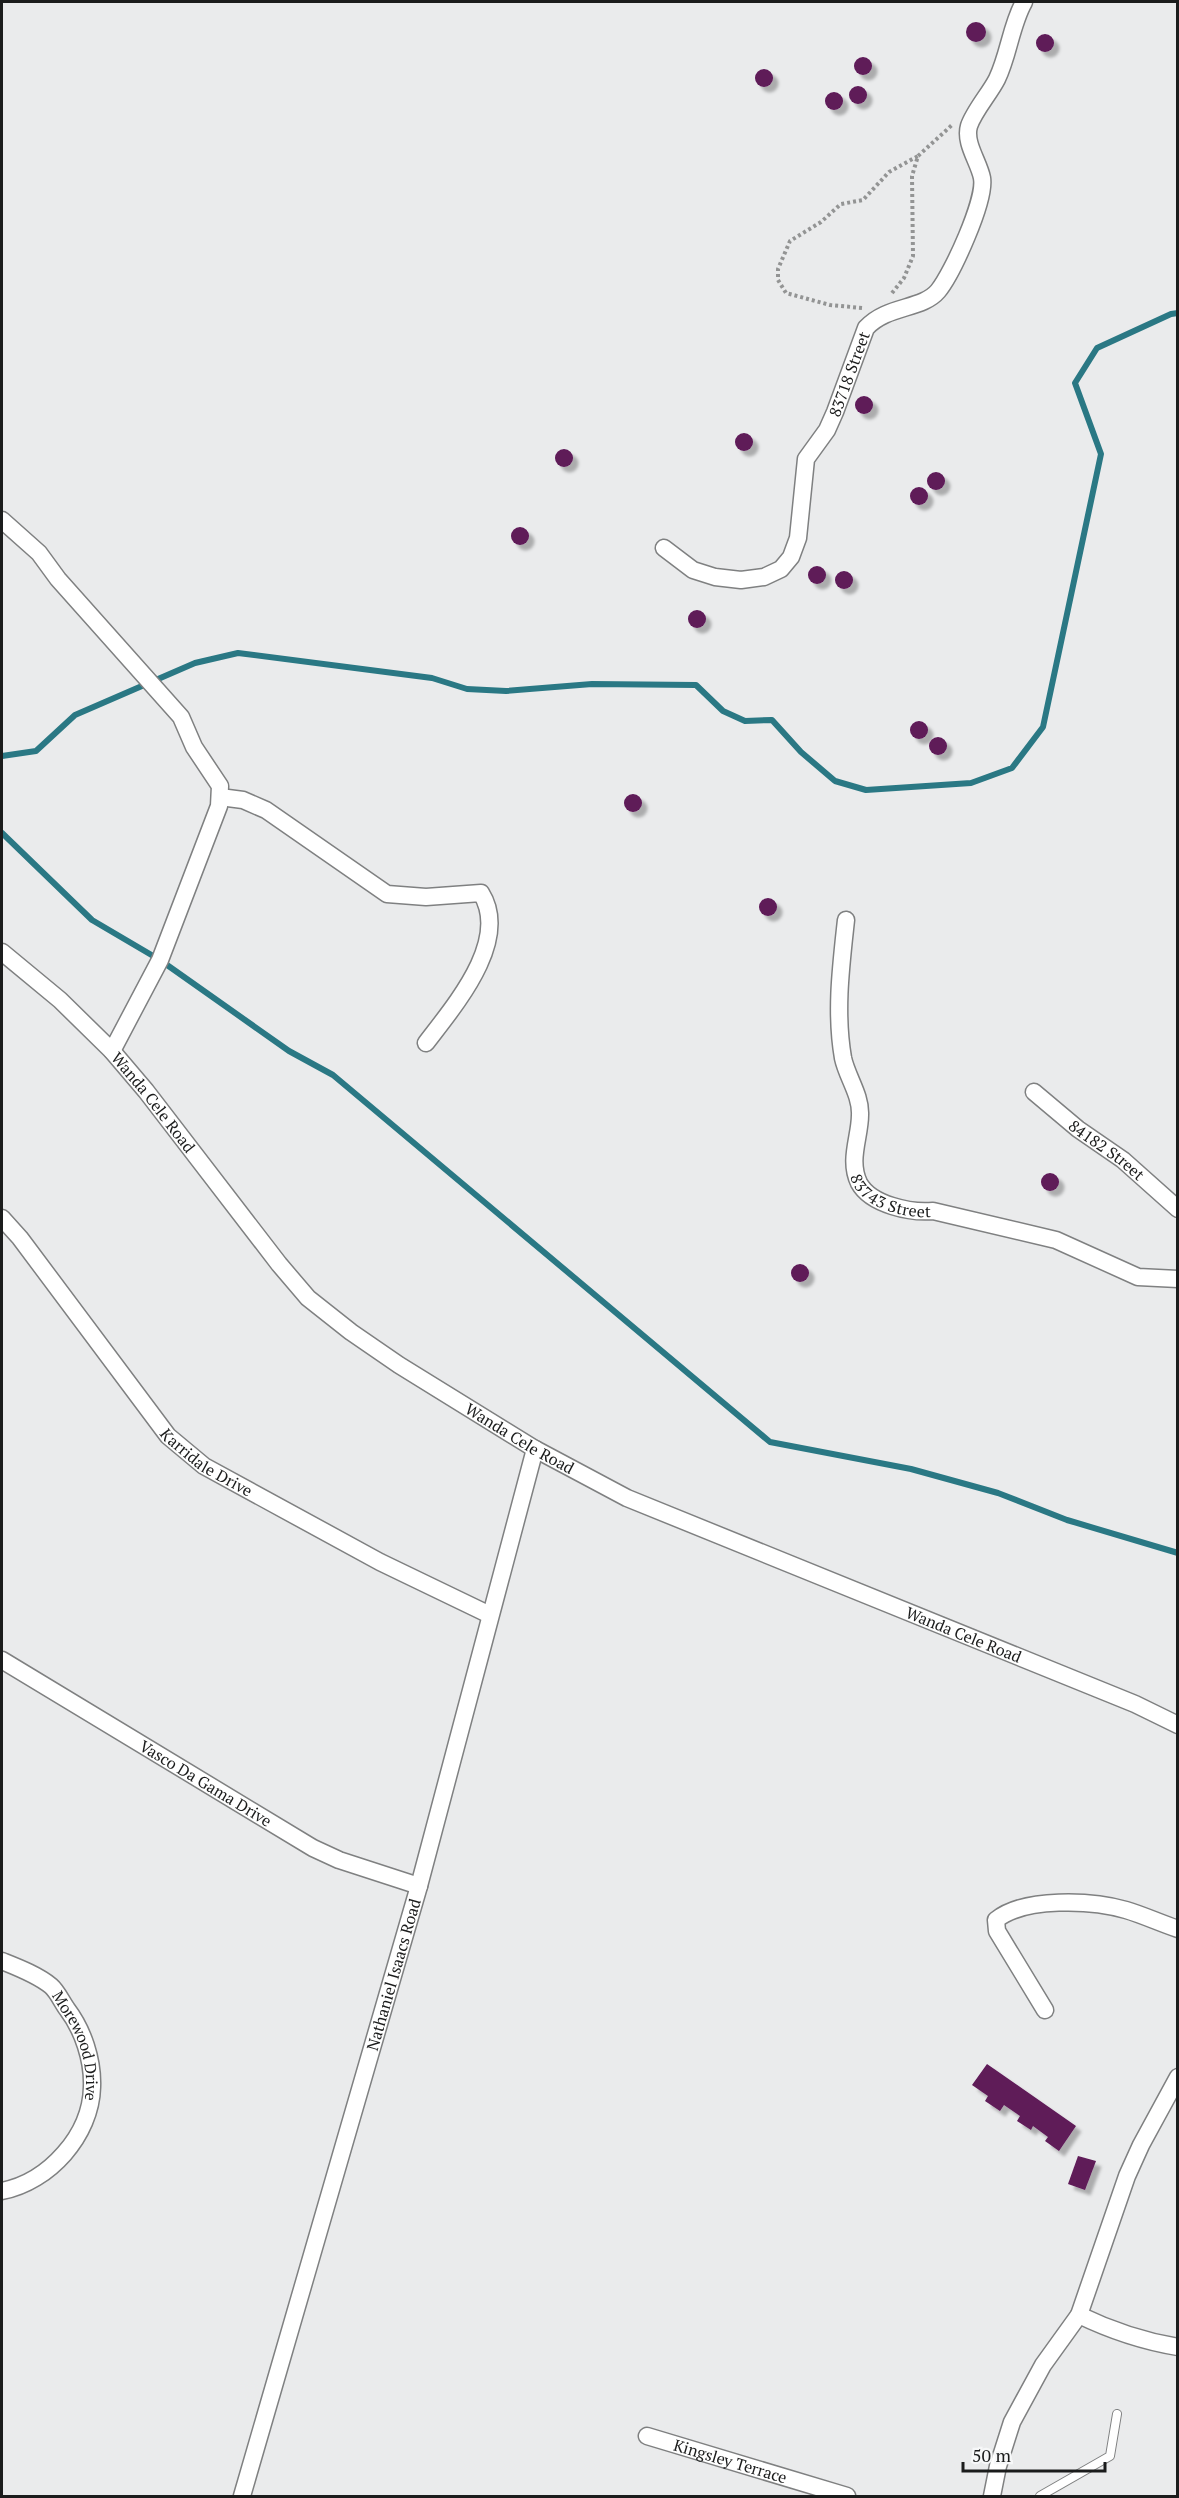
<svg xmlns="http://www.w3.org/2000/svg" width="1179" height="2498" font-family="'PT Serif',serif">
<defs>
<filter id="shadow"><feDropShadow dx="5.5" dy="5.5" stdDeviation="1.5" flood-color="#0004"/></filter>
</defs>
<rect width="100%" height="100%" fill="#eaebec"/>
<g fill="none" stroke-linecap="round" stroke-linejoin="round">
<!-- stream -->
<g stroke="#2a7884" stroke-width="6">
<polyline points="2,756 36,751 75,715 195,663 238,653 432,678 467,689 506,691 592,684 696,685 723,711 745,721 772,720 801,752 835,781 866,790 971,783 1012,768 1043,727 1101,454 1075,383 1097,348 1171,314 1178,313"/>
<polyline points="2,833 92,920 160,960 289,1051 333,1075 770,1442 911,1469 998,1493 1067,1520 1178,1553"/>
</g>
</g>
<!-- building -->
<g fill="#5e1a58" filter="url(#shadow)">
<circle cx="976" cy="32" r="10"/>
<circle cx="1045" cy="43" r="9"/>
<circle cx="863" cy="66" r="9"/>
<circle cx="764" cy="78" r="9"/>
<circle cx="858" cy="95" r="9"/>
<circle cx="834" cy="101" r="9"/>
<circle cx="864" cy="405" r="9"/>
<circle cx="744" cy="442" r="9"/>
<circle cx="564" cy="458" r="9"/>
<circle cx="936" cy="481" r="9"/>
<circle cx="919" cy="496" r="9"/>
<circle cx="520" cy="536" r="9"/>
<circle cx="817" cy="575" r="9"/>
<circle cx="844" cy="580" r="9"/>
<circle cx="697" cy="619" r="9"/>
<circle cx="919" cy="730" r="9"/>
<circle cx="938" cy="746" r="9"/>
<circle cx="633" cy="803" r="9"/>
<circle cx="768" cy="907" r="9"/>
<circle cx="1050" cy="1182" r="9"/>
<circle cx="800" cy="1273" r="9"/>
<polygon points="987,2064 1076,2126 1059,2151 1045,2141 1048,2137 1033,2126 1031,2130 1017,2121 1020,2116 1004,2105 1000,2111 985,2101 988,2096 972,2085"/>
<polygon points="1078,2156 1096,2161 1085,2190 1068,2184"/>
</g>
<g fill="none" stroke-linecap="round" stroke-linejoin="round">
<!-- lane casing -->
<g stroke="#7f8081" stroke-width="10">
<polyline id="lane" points="1040,2496 1110,2456 1117,2414"/>
</g>
<!-- street casing -->
<g stroke="#7f8081" stroke-width="19">
<g id="street">
<polyline points="2,520 39,553 58,579 181,717 194,747 220,786 219,806 160,960 112,1051"/>
<path id="s1" d="M664,548L693,570L715,577L741,580L764,577L781,569L791,557L798,538L806,459L827,430L835,412L866,328C887,305 922,310 938,291C952,274 986,200 982,178C979,162 964,143 969,126C974,111 990,93 997,79C1009,54 1011,25 1024,2"/>
<path d="M220,797L243,800L266,810L387,894L426,897L481,893C511,941 454,1006 426,1043"/>
<path id="s2" d="M846,920C841,966 835,1012 843,1058C847,1077 861,1095 860,1115C860,1137 848,1160 859,1183C871,1205 911,1213 933,1211L1056,1240L1138,1277L1178,1279"/>
<path id="s3" d="M2,952L60,1000L112,1051L146,1091L279,1264L308,1298L351,1332L399,1365L535,1449L627,1498L1135,1704L1178,1725"/>
<path id="s4" d="M1034,1092L1078,1129L1123,1160L1178,1209"/>
<path id="s5" d="M2,1218L20,1238L168,1436L204,1466L380,1562L490,1615"/>
<path id="s6" d="M2,1660L313,1848L339,1860L419,1886"/>
<path id="s7" d="M2,1961C17,1967 38,1975 51,1986C57,1991 62,2002 67,2009C83,2030 93,2060 92,2087C91,2135 49,2182 2,2191"/>
<path d="M1045,2010L997,1931L996,1920C1024,1897 1092,1900 1126,1910C1143,1915 1160,1923 1178,1929"/>
<path d="M1079,2315C1112,2331 1142,2341 1178,2347"/>
<path id="s8" d="M647,2436L847,2496"/>
<path id="s9" d="M242,2496L419,1886L535,1449"/>
<polyline points="992,2496 998,2466 1012,2422 1043,2365 1079,2315 1127,2176 1141,2145 1178,2077"/>
</g>
</g>
<!-- path -->
<g stroke="#939494" stroke-width="4" stroke-dasharray="3 3" stroke-linecap="butt">
<polyline points="892,293 904,278 913,256 912,176 918,156 952,125"/>
<polyline points="862,308 830,305 786,293 778,280 778,269 790,241 821,222 841,204 863,200 889,172 918,156"/>
</g>
<!-- lane -->
<use href="#lane" stroke="#fff" stroke-width="8"/>
<!-- street -->
<use href="#street" stroke="#fff" stroke-width="16"/>
</g>
<g text-anchor="middle" stroke-width="6" stroke-linejoin="round" paint-order="stroke">
<!-- street labels -->
<g font-size="16" fill="#1b1c1c" stroke="#f7f8f9">
<text dy="6" stroke="none"><textPath href="#s1" startOffset="339">83718 Street</textPath></text>
<text dy="6" stroke="none"><textPath href="#s3" startOffset="214">Wanda Cele Road</textPath></text>
<text dy="6" stroke="none"><textPath href="#s4" startOffset="93">84182 Street</textPath></text>
<text dy="6" stroke="none"><textPath href="#s2" startOffset="303">83743 Street</textPath></text>
<text dy="6" stroke="none"><textPath href="#s3" startOffset="718">Wanda Cele Road</textPath></text>
<text dy="6" stroke="none"><textPath href="#s5" startOffset="321">Karridale Drive</textPath></text>
<text dy="6" stroke="none"><textPath href="#s3" startOffset="1204">Wanda Cele Road</textPath></text>
<text dy="6" stroke="none"><textPath href="#s6" startOffset="238">Vasco Da Gama Drive</textPath></text>
<text dy="6" stroke="none"><textPath href="#s9" startOffset="543">Nathaniel Isaacs Road</textPath></text>
<text dy="6" stroke="none"><textPath href="#s7" startOffset="122">Morewood Drive</textPath></text>
<text dy="6" stroke="none"><textPath href="#s8" startOffset="87">Kingsley Terrace</textPath></text>
</g>
</g>
<!-- border -->
<rect width="1179" height="2498" fill="none" stroke="#1b1c1c" stroke-width="6"/>
<!-- scale -->
<path d="M963 2462v9h142v-9" fill="none" stroke="#1b1c1c" stroke-width="3"/>
<text x="972" y="2462" font-size="18" fill="#1b1c1c" stroke="#f7f8f9" stroke-width="4.5" paint-order="stroke">50 m</text>
</svg>
